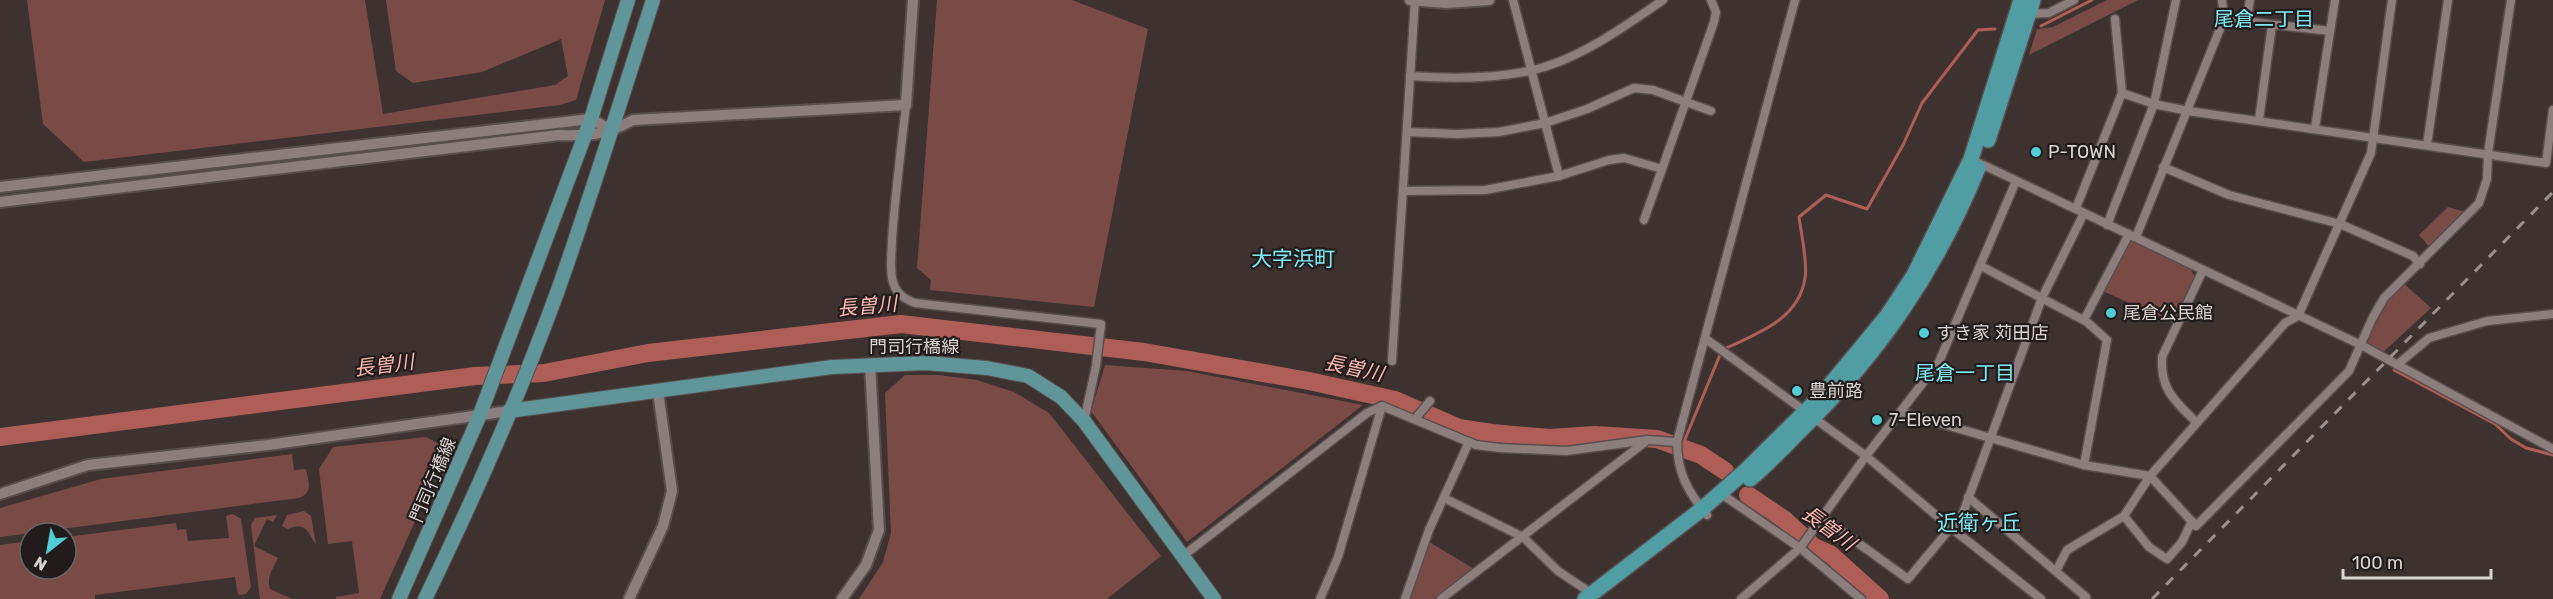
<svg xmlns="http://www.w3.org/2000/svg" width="2553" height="599" font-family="Rubik,'Noto Sans JP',sans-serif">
<rect width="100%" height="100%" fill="#3e3231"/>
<!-- green -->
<g fill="#7a4b46">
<polygon points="27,0 365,0 383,114 555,85 568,76 561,39 482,72 413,83 396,71 386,0 605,0 576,100 560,105 84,162 43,124"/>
<polygon points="937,0 1072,0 1148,29 1094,307 930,290 931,280 917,268"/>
<polygon points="2107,0 2138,0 2029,55 2037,29 2053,27"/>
<polygon points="2448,207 2469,213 2433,251 2419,235"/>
<polygon points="2132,241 2191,269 2195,278 2173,323 2103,291 2128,244"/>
<polygon points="2401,281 2431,308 2380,355 2361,345 2372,319"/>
<polygon points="1105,365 1187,371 1363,405 1187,542 1091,411"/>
<polygon points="905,375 938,375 977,380 1014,392 1049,413 1161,556 1107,599 859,599 883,562 891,533 885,393"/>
<polygon points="426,437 441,445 444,457 380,599 336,599 336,597 359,593 352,541 328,544 319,469 333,447"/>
<path d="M292,454L294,470L306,469C308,481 314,492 299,498L0,537V508L101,479Z"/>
<path d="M304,511L311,516L316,545C308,531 305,521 288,529L282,526L287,515Z"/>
<polygon points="233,514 241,519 251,587 246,594 238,595 235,577 95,595 95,599 0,599 0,545 30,541 30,569 66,569 66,537 176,523 177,530 186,529 188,541 229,538 226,516"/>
<path d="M277,515L273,522L267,519L254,546L278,558C273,568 266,578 270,589L292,599H260L251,525L255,518Z"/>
<polygon points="1426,540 1479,572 1441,599 1405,599"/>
</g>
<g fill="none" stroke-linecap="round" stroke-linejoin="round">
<!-- stream -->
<g stroke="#ae5d57" stroke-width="3">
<polyline points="2041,26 2092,0"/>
<polyline points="2394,370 2495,424 2511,439 2526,448 2553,455"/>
<path d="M1681,449L1722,350C1756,334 1799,320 1805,278C1808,262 1801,234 1799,217L1826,195L1867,209L1903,145L1922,103L1978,30L1995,29"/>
</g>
<!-- river -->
<g stroke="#ae5d57" stroke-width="18">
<polyline points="0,437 475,376 544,373 648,353 901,324 1144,352 1309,381 1395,400 1459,428 1492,433 1550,438 1595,435 1657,439 1701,455 1725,471"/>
<polyline points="1748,495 1785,520 1814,547 1830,554 1880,599"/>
</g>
<!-- minor casing -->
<g stroke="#584e4d" stroke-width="11">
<g id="minor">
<polyline points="1513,0 1559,176"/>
<polyline points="2027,14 2049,13 2074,0"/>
<polyline points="2224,19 2330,31"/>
<polyline points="2246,22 2250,0"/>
<path d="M1410,76C1450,79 1490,79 1529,71C1577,61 1624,27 1663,0"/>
<polyline points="2122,93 2154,104 2188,111 2546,163 2553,110"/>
<path d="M906,105C901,150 895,195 892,240C892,253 889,269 893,282C896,294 905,299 915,303L1101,324L1096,366L1084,421"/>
<polyline points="2259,120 2272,25"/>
<polyline points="2315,128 2335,0"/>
<polyline points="1407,132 1457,134 1499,132 1545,123 1587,109 1634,88 1653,90 1711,111"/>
<polyline points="2427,145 2448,0"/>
<polyline points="1977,162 2361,345 2553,449"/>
<polyline points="2163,167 2229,195 2340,224 2413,256 2420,264"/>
<polyline points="1403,191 1485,190 1559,176 1609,160 1624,158 1662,169"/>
<polyline points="2076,208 2122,93 2115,19"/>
<polyline points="1644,220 1714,22 1716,12 1711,0"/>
<polyline points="2107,225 2154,104 2176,0"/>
<polyline points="2136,237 2224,19 2222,0"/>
<polyline points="1981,266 2087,322 2107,340 2084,465"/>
<polyline points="2084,320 2129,234"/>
<polyline points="1706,339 1866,456 1950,527 2041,599"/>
<polyline points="1392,361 1415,0"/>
<polyline points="2397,365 2429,338 2487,321 2553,314"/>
<polyline points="1901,412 2084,465 2150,476 2196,526 2349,371 2372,319 2384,298 2479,203 2487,179 2488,153 2511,0"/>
<polyline points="1415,419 1430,401"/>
<path d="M2197,423C2175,401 2160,390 2162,357L2203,270"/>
<polyline points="1720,493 1800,548 1861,599"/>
<polyline points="1968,497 2086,597 2084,599"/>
<polyline points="1444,498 1523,537 1558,571 1585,589 1590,595"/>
<path d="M1707,515C1688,492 1677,472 1677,442L1795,0"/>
<polyline points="2124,516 2149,547 2167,559 2182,542 2192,521"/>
<polyline points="1822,517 1908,579 1963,513 2042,298 2084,213"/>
<polyline points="1183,556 1367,413 1382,406 1476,445 1500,448 1566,451 1648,440 1677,442"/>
<polyline points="2056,571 2067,550 2124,516 2150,476 2285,323 2298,316 2371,153 2392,0"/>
<polyline points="1320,599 1338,557 1382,406"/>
<polyline points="1405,599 1429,530 1469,442"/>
<polyline points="1441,599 1645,442"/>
<polyline points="1741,599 1800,548 1866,456 1939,362 2016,181"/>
</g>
</g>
<!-- tertiary casing -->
<g stroke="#584e4d" stroke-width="14">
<g id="tertiary">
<polyline points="1410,0 1446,3 1489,0"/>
<polyline points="0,187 591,119 613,131"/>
<path d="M0,202L559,135C589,136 606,135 633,120L906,105L913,0"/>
<polyline points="0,494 88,465 268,445 509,411"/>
<polyline points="629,599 663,526 672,491 658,392"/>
<polyline points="842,599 866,565 879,530 870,364"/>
</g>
</g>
<!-- primary casing -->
<g stroke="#584e4d" stroke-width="16">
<g id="primary">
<polyline points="509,411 832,367 926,363 987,368 1028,376 1061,397 1084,421 1214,599"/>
<polyline points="399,599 479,417 591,119 628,0"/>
<path d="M425,599C474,498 520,395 558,290C592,194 622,97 653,0"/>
</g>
</g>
<!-- trunk casing -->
<g stroke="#584e4d" stroke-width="18">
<g id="trunk">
<polyline points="1988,140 2033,0"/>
<path d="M1750,479C1767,465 1783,448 1799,432C1879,354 1936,271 1978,168"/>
<polyline points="1585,599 1702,509 1743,473 1821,396 1887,316 1914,275 1971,159 2021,0"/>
</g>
</g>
<!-- minor -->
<use href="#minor" stroke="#8c7e7d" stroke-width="8"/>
<!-- tertiary -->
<use href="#tertiary" stroke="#8c7e7d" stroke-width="10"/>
<!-- primary -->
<use href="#primary" stroke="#60959a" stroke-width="14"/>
<!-- trunk -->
<use href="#trunk" stroke="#519da4" stroke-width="15"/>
<!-- rail -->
<polyline stroke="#9a9190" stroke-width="3" stroke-dasharray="10 10" stroke-linecap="butt" points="2152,599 2553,192"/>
</g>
<!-- markers -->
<g fill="#52ccd5" stroke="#211b1b" stroke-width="2">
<circle cx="2036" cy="152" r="6"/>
<circle cx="2111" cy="313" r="6"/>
<circle cx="1924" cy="333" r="6"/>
<circle cx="1797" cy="391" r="6"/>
<circle cx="1877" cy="420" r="6"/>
</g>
<g text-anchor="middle" stroke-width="4.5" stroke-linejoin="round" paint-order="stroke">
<!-- poi labels -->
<g font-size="18" fill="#dcd4d3" stroke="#211b1b" text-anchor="start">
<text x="2048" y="158">P-TOWN</text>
<text x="2123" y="319">尾倉公民館</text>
<text x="1936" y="339">すき家 苅田店</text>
<text x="1809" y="397">豊前路</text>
<text x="1889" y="426">7-Eleven</text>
</g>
<!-- street labels -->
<g font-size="18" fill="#dcd4d3" stroke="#211b1b">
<text x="914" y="353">門司行橋線</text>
<text transform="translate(433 480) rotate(-67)" y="6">門司行橋線</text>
</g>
<!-- neighbourhood labels -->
<g font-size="20" fill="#7eeaf3" stroke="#211b1b">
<text x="2264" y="26">尾倉二丁目</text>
<text x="1965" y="380">尾倉一丁目</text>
</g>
<!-- water labels -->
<g font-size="20" font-style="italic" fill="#fcb7af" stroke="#211b1b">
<text transform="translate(867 306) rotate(-5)" y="7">長曽川</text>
<text transform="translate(384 365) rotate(-7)" y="7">長曽川</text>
<text transform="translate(1354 368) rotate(12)" y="7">長曽川</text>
<text transform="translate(1829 528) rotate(36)" y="7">長曽川</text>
</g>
<!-- quarter labels -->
<g font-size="21" fill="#7eeaf3" stroke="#211b1b">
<text x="1293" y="266">大字浜町</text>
<text x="1979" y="530">近衛ヶ丘</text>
</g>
</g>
<!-- north arrow -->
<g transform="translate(48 551) rotate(211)"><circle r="28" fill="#211b1b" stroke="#6c6565" stroke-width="1.5"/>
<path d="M0-4.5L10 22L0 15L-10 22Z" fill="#52ccd5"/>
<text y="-9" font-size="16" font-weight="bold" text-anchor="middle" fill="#dcd4d3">N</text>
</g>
<!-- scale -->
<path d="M2343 569v9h148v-9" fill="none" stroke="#dcd4d3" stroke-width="3"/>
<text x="2352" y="569" font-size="18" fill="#dcd4d3" stroke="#211b1b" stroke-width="4.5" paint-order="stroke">100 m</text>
</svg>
